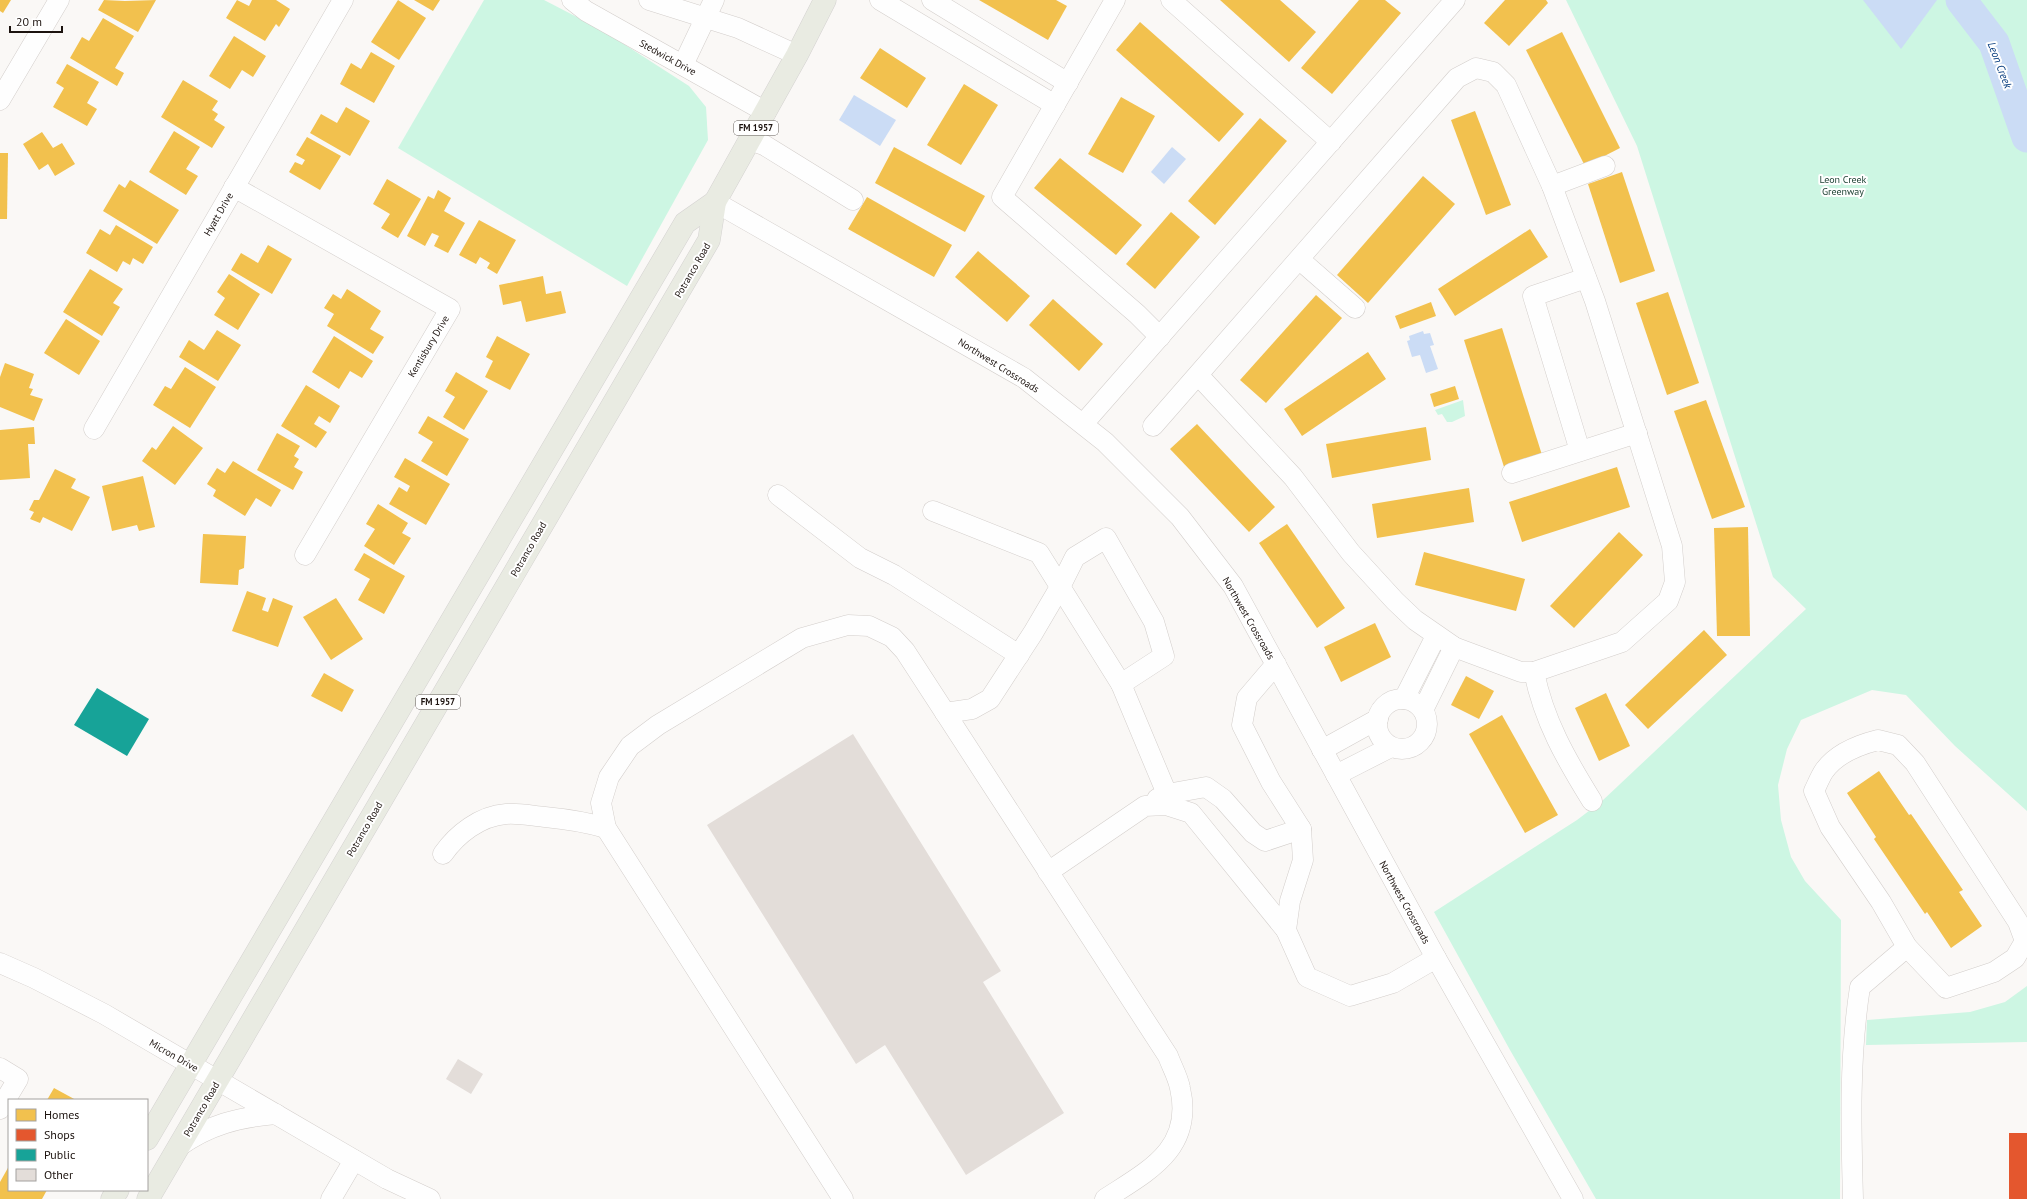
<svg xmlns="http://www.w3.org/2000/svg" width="2027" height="1199" font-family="'PT Sans',sans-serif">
<rect width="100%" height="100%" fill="#faf8f6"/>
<!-- green -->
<g fill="#cdf6e3">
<polygon points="484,0 544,0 602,30 689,86 706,107 708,140 627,286 398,148"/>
<polygon points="1566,0 2027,0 2027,811 1955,746 1906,695 1872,690 1801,720 1787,749 1778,785 1781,820 1791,857 1805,881 1841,920 1840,1199 1596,1199 1510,1050 1434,912 1577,820 1602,801 1806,609 1773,577 1637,146"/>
<polygon points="1463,400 1465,416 1452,422 1447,422 1442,414 1438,415 1435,410"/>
<polygon points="2027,986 2027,1042 1866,1045 1867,1020 1970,1012 2005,1002"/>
</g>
<!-- water -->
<g fill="#cbdcf5">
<polygon points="1863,0 1937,0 1901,49"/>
<polygon points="854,95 896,120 880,146 839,120"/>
<polygon points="1172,147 1186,159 1164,184 1151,172"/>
<polygon points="1423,331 1424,334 1430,333 1434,345 1430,346 1438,369 1426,373 1420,355 1412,357 1407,341 1410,340 1409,336"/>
</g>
<!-- homes -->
<g fill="#f2c14e">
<polygon points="0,0 11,0 3,13 0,11"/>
<polygon points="104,0 125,1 156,0 138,32 98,10"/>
<polygon points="237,0 249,6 252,0 276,0 290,9 279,27 276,24 265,41 226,18"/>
<polygon points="398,0 426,18 399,60 371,42"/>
<polygon points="414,0 440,0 433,11"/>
<polygon points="979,0 1056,0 1067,6 1048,40"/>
<polygon points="1220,0 1280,0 1316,32 1289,62"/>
<polygon points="1359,0 1385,0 1401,13 1332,94 1301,68"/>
<polygon points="1505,0 1546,0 1548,3 1509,46 1484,23"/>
<polygon points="103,18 134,36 115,68 124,73 117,86 70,58 82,37 89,41"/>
<polygon points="1140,22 1244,114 1219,142 1116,50"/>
<polygon points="1562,32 1620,148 1585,166 1526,50"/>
<polygon points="234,36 266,56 253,77 242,70 230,89 209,76"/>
<polygon points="880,48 926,78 907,108 860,78"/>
<polygon points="371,52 395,66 374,103 340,84 351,63 361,69"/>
<polygon points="67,64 99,82 87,103 97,109 87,126 53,107 64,88 56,83"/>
<polygon points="183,80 218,101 212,110 218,114 214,120 225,127 212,148 161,117"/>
<polygon points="964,84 998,105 961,165 927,145"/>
<polygon points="1121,97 1155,116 1123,173 1088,154"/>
<polygon points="346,107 370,121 350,156 310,133 321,114 337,123"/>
<polygon points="1475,111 1511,205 1486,215 1451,120"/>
<polygon points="1260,118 1287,141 1215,225 1188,201"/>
<polygon points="174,131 200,147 186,169 198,176 186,195 149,172"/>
<polygon points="42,132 53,148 62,143 75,164 55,176 48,164 39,170 23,144"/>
<polygon points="307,137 341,156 320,190 289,172 295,162 302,165 305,160 296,155"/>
<polygon points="894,147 985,196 965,232 875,183"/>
<polygon points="0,153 8,153 7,219 0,219"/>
<polygon points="1060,158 1142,225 1116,255 1034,188"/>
<polygon points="1622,172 1655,271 1620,283 1588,184"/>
<polygon points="1423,176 1455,204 1368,303 1337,275"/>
<polygon points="387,179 421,199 398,238 381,228 390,214 373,204"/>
<polygon points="130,180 179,210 157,244 103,211 119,184 125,188"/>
<polygon points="438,190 451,198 444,211 465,223 448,253 434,246 439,236 432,233 425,246 407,236 428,196 434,199"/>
<polygon points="867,197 952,245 934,277 848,229"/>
<polygon points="1171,212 1200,237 1155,289 1126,264"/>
<polygon points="479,220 516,240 497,274 487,268 490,263 480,257 476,264 459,255"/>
<polygon points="116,225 153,247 143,264 133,258 130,265 123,261 117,272 86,253 100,229 110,235"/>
<polygon points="1530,229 1548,257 1455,316 1438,289"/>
<polygon points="268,245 292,259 272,294 231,270 241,253 258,263"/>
<polygon points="978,251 1030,296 1007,322 955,277"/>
<polygon points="90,269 123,289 113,303 120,307 102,336 63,312"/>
<polygon points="229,274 260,294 238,330 214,315 225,298 217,292"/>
<polygon points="543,276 546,294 561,291 566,313 526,322 521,301 503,305 499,285"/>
<polygon points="347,289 381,311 370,329 384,337 373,354 327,326 334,314 324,308 333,294 341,299"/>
<polygon points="1668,292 1699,383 1667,395 1636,303"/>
<polygon points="1316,295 1342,318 1266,403 1240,380"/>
<polygon points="1053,299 1103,344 1079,371 1029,325"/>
<polygon points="1431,302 1436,316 1400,329 1395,316"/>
<polygon points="66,319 100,341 79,375 44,353"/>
<polygon points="1502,328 1542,455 1504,467 1464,340"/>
<polygon points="217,330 241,345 218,381 179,357 189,340 204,350"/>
<polygon points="334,336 373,361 362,378 350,371 339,389 312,372"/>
<polygon points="497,336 530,354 510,390 485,377 493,361 486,357"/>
<polygon points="1368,352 1386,379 1302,436 1284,409"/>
<polygon points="5,363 34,374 29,388 33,389 30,395 43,399 34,421 0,407 0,377"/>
<polygon points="185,367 216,387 190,428 153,405 165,386 171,389"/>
<polygon points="456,372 488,391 464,430 443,417 455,397 445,391"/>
<polygon points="306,385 340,406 330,423 319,416 314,424 327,432 316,448 281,426"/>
<polygon points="1455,386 1459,399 1434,407 1430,394"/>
<polygon points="1706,400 1745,507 1712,519 1674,411"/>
<polygon points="428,416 469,439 447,476 421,461 433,442 418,433"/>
<polygon points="1197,424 1275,507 1249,532 1170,449"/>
<polygon points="173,426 203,448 175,485 142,461 152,447 156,450"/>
<polygon points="34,427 35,444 28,444 30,478 0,480 0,430"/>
<polygon points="1426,427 1431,460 1332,478 1326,444"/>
<polygon points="277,433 300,446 294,456 299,459 294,467 303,472 293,490 257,470"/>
<polygon points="405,458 450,484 426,525 389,504 399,487 407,492 410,486 394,477"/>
<polygon points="233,461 281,490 271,507 256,498 245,516 213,496 216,490 207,484 217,468 225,473"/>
<polygon points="1617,467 1630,507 1522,542 1509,502"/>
<polygon points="55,469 76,479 71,488 90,497 72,531 43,517 40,523 30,519 34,512 29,510 34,500 39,500"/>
<polygon points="143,476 155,527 139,531 137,525 112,531 102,486"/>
<polygon points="1469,488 1474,522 1377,538 1372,504"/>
<polygon points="378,504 408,523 402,533 411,538 394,565 364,546 375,529 366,524"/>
<polygon points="1287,524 1345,608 1317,628 1259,543"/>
<polygon points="1748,527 1750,636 1717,636 1714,528"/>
<polygon points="1619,532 1643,555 1574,628 1550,606"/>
<polygon points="203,534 246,536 244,568 239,570 238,585 200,583"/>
<polygon points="1424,552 1525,579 1516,611 1415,585"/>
<polygon points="364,553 405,576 384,614 358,600 370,579 354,570"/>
<polygon points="247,591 266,598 262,610 268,612 273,598 293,606 278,647 232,631"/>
<polygon points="336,598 363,639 331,660 303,617"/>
<polygon points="1375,623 1391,657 1341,682 1324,647"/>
<polygon points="1704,630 1727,655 1648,729 1625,705"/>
<polygon points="324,673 354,690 342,712 311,696"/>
<polygon points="1466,676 1494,691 1479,719 1451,705"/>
<polygon points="1606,693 1630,746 1599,761 1575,708"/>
<polygon points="1502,715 1558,815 1525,833 1469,734"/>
<polygon points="1879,771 1909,815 1911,814 1963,890 1959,892 1982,926 1951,948 1927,912 1925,914 1874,839 1876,837 1847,793"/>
<polygon points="54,1088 76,1100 47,1100"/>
<polygon points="9,1166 9,1190 47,1190 42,1199 0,1199 0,1182"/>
</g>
<!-- shops -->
<rect fill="#e4572e" x="2009" y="1133" width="18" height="66"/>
<!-- public -->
<polygon fill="#17a398" points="97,688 149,719 127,756 74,725"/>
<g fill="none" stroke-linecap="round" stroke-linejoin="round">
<!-- river -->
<polyline stroke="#cbdcf5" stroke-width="31" points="1961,0 1994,43 2027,137"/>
</g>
<!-- building -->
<g fill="#e3ddd9">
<polygon points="853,734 1001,971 983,982 1064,1113 966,1175 885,1045 856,1064 707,825"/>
<polygon points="458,1059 483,1074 471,1094 446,1079"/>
</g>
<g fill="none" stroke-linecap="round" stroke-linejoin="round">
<!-- minor casing -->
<g stroke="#d3cecb" stroke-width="21">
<g id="minor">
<polyline points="572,0 586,11 766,112"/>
<polyline points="649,0 738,28 797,55"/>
<polyline points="880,0 1055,105"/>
<polyline points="932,0 1068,83"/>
<polyline points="1115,0 1002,197 1137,314 1160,337"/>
<polyline points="1171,0 1331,142"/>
<polyline points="683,65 714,0"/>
<polyline points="0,100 59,0"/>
<polyline points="750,140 764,145 853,200"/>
<polyline points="1552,186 1605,166"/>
<polyline points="234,187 450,309 305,555"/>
<polyline points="715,202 1024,378 1105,442 1180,517 1233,586 1436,958 1573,1199"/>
<polyline points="1300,260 1355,308"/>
<polyline points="1083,424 1455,0"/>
<polyline points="1153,426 1457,78 1476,68 1493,72 1506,85 1552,186 1595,301 1672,546 1675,582 1668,601 1622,642 1534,672 1521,672 1454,647 1415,620 1395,601 1351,553 1293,477 1199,376"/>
<polyline points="94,429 343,0"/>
<polyline points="1580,451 1533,296 1586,278"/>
<polyline points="1512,473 1637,433"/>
<polyline points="778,495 860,558 894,575 1019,655"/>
<polyline points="933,511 1039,553 1121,684 1167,794"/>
<polyline points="1276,664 1247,698 1242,725 1271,782 1301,829 1303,860 1290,901 1286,930 1307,977 1350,996 1393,983 1436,958"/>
<path d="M1534,672C1544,721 1566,759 1592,801"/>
<polyline points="1404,699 1436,636"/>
<circle cx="1402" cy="724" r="25"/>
<polyline points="1423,710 1454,647"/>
<polyline points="945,713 972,709 990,699 1033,633 1060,587 1075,557 1106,538 1154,622 1164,656 1121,684"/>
<path d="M1878,740L1898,745L1915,763L2018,922L2025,941L2015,958L1994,972L1946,988L1907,947L1881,902L1830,827L1814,791C1817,785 1820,777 1824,771C1836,754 1858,745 1878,740Z"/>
<polyline points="1322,750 1378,719"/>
<polyline points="1336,775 1391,747"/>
<polyline points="1157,799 1167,794 1206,787 1223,799 1253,833 1265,841 1301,829"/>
<path d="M443,854C457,834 480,816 506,814C519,813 533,816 545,817C566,819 586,822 606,828"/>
<polyline points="1048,872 1145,806 1166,805 1191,813 1286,930"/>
<polyline points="0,963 34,978 104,1014 387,1179 430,1199"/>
<polyline points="0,1068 18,1079 0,1109"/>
<path d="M178,1147C208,1125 239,1117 276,1114"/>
<polyline points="331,1199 354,1160"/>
<path d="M843,1199L606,828L601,803L609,777L630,746L658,725L802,638L848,625L869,626L892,637L905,651L1168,1056C1172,1067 1178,1077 1180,1088C1194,1149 1148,1171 1105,1199"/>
<path d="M1853,1199C1851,1128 1849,1058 1860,987L1907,947"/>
</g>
</g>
<!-- major casing -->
<g stroke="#d4d2d1" stroke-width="23">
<g id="major">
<polyline points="147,1139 685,223 715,202"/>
<polyline points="112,1199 118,1190"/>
<polyline points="148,1199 709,240 715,202 797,55 825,0"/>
</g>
</g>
<!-- minor -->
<use href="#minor" stroke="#fefefe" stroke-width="20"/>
<!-- major -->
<use href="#major" stroke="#e9ebe2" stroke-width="22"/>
</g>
<g text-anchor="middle" stroke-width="4" stroke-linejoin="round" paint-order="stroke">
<!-- shield labels -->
<g fill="#fff" stroke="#605a57" stroke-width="1">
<rect x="734" y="121" width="44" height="14" rx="3"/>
<rect x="416" y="695" width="44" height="14" rx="3"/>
</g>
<g font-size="9" font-weight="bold" fill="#1c130f">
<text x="756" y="131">FM 1957</text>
<text x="438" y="705">FM 1957</text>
</g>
<!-- street labels -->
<g font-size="10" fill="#1c130f" stroke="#fff">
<text transform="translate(668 57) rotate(29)" y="4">Stedwick Drive</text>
<text transform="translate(218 214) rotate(-60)" y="4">Hyatt Drive</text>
<text transform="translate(692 270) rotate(-60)" y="4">Potranco Road</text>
<text transform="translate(428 346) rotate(-59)" y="4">Kentisbury Drive</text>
<text transform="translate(999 365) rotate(32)" y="4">Northwest Crossroads</text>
<text transform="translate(528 549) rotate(-60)" y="4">Potranco Road</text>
<text transform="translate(1249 618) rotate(60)" y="4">Northwest Crossroads</text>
<text transform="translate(364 829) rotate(-60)" y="4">Potranco Road</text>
<text transform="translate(1405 902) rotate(61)" y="4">Northwest Crossroads</text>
<text transform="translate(174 1055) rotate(30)" y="4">Micron Drive</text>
<text transform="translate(201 1109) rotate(-60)" y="4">Potranco Road</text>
</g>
<!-- park labels -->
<g font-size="10" fill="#193e2f" stroke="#fff">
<text x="1843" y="183">Leon Creek<tspan x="1843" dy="12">Greenway</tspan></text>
</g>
<!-- water labels -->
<g font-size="11" font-style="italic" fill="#03397c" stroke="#fff">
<text transform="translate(2000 65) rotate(69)" y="4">Leon Creek</text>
</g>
</g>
<!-- legend -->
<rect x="8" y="1099" width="140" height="92" fill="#ffffff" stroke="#a4a19f"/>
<rect x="16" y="1109" width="20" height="12" fill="#f2c14e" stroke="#a4a19f"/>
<text x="44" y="1119" font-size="12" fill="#1c130f">Homes</text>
<rect x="16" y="1129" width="20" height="12" fill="#e4572e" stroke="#a4a19f"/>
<text x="44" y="1139" font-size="12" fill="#1c130f">Shops</text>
<rect x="16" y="1149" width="20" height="12" fill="#17a398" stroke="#a4a19f"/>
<text x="44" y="1159" font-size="12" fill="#1c130f">Public</text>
<rect x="16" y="1169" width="20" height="12" fill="#e3ddd9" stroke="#a4a19f"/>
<text x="44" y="1179" font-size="12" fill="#1c130f">Other</text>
<!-- scale -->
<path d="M10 26v6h52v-6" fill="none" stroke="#1c130f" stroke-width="2"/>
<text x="16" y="26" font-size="12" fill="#1c130f" stroke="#ffffff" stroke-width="3" paint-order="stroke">20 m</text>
</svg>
